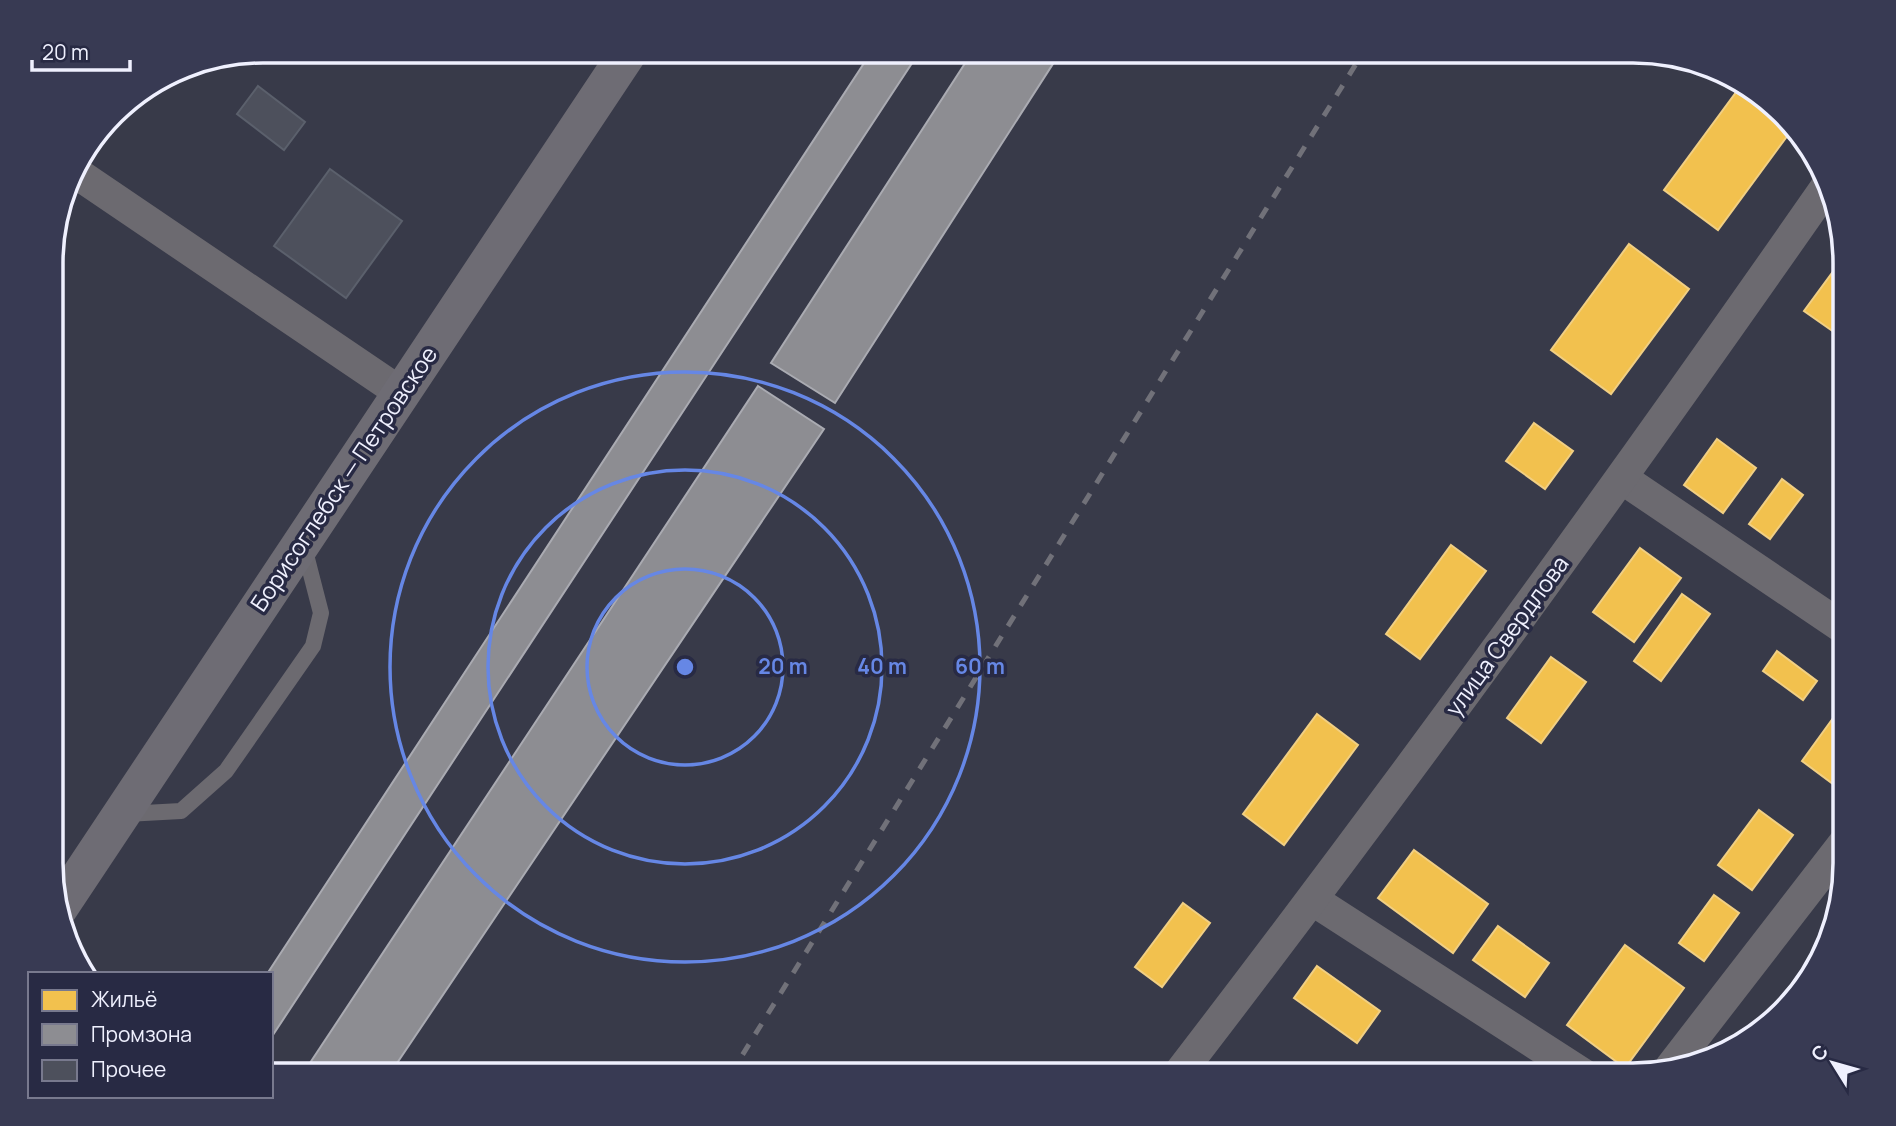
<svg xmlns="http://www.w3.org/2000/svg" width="1896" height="1126" font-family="Manrope,sans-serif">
<rect width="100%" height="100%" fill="#383a49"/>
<!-- homes -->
<g fill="#f2c14e" stroke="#f1cf83" stroke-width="2">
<polygon points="1737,91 1791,131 1718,230 1664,190"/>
<polygon points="1629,244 1689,289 1611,394 1551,350"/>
<polygon points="1843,258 1845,332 1841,337 1804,311"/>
<polygon points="1534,423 1573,451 1545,489 1506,461"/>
<polygon points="1717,439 1756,468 1723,513 1684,485"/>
<polygon points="1782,479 1803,495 1770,539 1749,524"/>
<polygon points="1451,545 1486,571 1420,659 1386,634"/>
<polygon points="1640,548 1681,578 1634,642 1593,612"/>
<polygon points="1682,594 1710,614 1661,681 1634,661"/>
<polygon points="1777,651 1817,681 1803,700 1763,671"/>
<polygon points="1551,657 1586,682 1541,743 1507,718"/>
<polygon points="1844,703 1845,767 1833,784 1802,761"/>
<polygon points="1317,714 1358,745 1284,845 1243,814"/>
<polygon points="1759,810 1793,835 1752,890 1718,865"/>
<polygon points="1414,850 1488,904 1453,953 1378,898"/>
<polygon points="1714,895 1739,913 1704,961 1679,943"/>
<polygon points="1183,903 1210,923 1162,987 1135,967"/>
<polygon points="1498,926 1549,963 1525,997 1473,960"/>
<polygon points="1625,945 1684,988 1625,1068 1567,1025"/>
<polygon points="1806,965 1815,971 1782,1004 1779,1001"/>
<polygon points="1317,966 1380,1011 1357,1043 1294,998"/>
</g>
<!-- industry -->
<g fill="#8d8d92" stroke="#aaabb2" stroke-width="2">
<polygon points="872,51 920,51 271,1038 271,974 267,974"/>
<polygon points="973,51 1049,51 1058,56 835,403 771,363"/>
<polygon points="758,386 824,429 389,1075 302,1075"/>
</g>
<!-- building -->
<g fill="#4d505c" stroke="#5b606c" stroke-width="2">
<polygon points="258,86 305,122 284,150 237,114"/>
<polygon points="330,169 402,221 346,298 274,246"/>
</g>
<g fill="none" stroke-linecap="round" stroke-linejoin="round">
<!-- lane -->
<polyline stroke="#6c6a70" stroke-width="16" points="126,814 181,811 226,771 313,646 321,613 304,547"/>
<!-- street -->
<g stroke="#6c6a70" stroke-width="32">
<polyline points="72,170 401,393"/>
<polyline points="1623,479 1845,629"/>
<polyline points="1313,900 1584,1075"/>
<polyline points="1671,1067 1845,842"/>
<path d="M1178,1075C1401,785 1616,489 1825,189"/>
</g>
<!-- secondary -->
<polyline stroke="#6e6c74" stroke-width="38" points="59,908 629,51"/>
<!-- rail -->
<polyline stroke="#717179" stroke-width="5" stroke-dasharray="12 12" stroke-linecap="butt" points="730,1075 1364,51"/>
</g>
<!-- distance rings -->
<g fill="none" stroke="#6687e5" stroke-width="3.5">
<circle cx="685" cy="667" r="98"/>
<circle cx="685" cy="667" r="197"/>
<circle cx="685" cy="667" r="295"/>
</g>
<g text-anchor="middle" stroke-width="7" stroke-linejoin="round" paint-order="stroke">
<!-- street labels -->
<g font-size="23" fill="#eff0fe" stroke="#282a44">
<text transform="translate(344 479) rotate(-56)" y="8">Борисоглебск — Петровское</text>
<text transform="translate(1507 636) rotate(-54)" y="8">улица Свердлова</text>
</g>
</g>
<!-- crop -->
<path d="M0 0H1896V1126H0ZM263 63H1633A200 200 0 0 1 1833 263V863A200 200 0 0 1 1633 1063H263A200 200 0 0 1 63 863V263A200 200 0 0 1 263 63Z" fill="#383a53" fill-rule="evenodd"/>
<path fill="none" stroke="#eff0fe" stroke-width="3.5" d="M263 63H1633A200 200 0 0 1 1833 263V863A200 200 0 0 1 1633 1063H263A200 200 0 0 1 63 863V263A200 200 0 0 1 263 63Z"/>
<circle cx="685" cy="667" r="10" fill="#6687e5" stroke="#282a44" stroke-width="3.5"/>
<g font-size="21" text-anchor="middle" font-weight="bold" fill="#6687e5" stroke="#282a44" stroke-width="7" stroke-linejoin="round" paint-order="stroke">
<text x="783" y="674">20 m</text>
<text x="882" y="674">40 m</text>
<text x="980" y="674">60 m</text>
</g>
<!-- legend -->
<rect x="28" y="972" width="245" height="126" fill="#282a44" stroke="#78798e" stroke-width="2"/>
<rect x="42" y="990" width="35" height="21" fill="#f2c14e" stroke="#78798e" stroke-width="2"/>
<text x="91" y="1007" font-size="21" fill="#eff0fe">Жильё</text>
<rect x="42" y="1024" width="35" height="21" fill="#8d8d92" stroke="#78798e" stroke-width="2"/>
<text x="91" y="1042" font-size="21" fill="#eff0fe">Промзона</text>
<rect x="42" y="1060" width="35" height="21" fill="#4d505c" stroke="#78798e" stroke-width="2"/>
<text x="91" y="1077" font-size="21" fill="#eff0fe">Прочее</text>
<!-- north arrow -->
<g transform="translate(1833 1063) rotate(307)" stroke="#282a44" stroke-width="5" paint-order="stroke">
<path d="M0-5L12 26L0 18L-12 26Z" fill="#eff0fe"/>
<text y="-10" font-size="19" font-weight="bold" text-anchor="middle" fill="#eff0fe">С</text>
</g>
<!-- scale -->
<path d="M32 60v10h98v-10" fill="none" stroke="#eff0fe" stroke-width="3.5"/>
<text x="42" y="60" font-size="21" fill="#eff0fe" stroke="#282a44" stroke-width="5" paint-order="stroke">20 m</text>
</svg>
